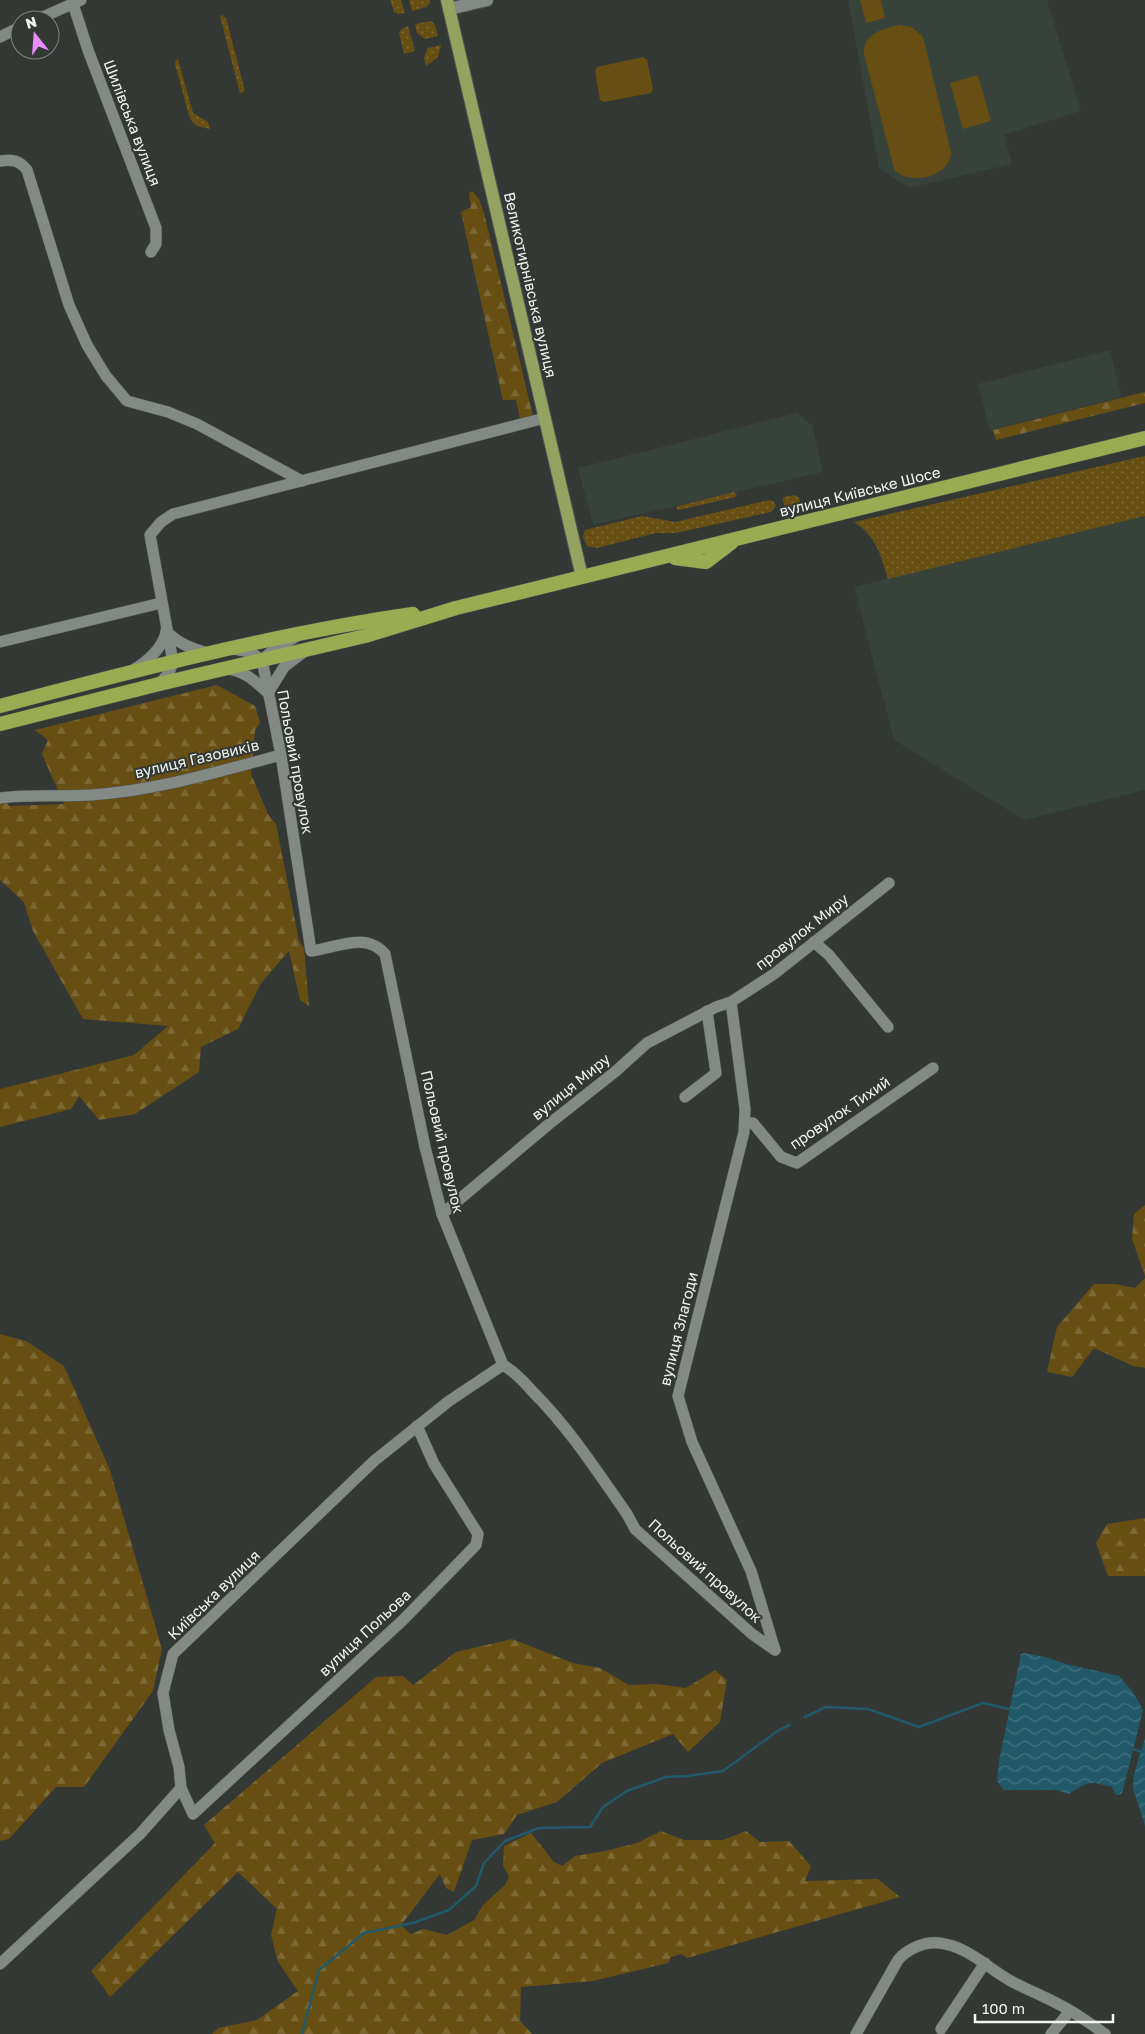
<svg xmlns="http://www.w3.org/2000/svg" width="1145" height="2034" font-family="'Golos Text',sans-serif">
<defs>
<pattern id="grass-dots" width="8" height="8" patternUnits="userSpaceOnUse" patternTransform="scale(1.25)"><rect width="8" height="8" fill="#674f13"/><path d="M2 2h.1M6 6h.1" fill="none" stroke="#7d6936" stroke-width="1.8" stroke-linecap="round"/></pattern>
<pattern id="forest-firs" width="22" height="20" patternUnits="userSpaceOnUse" patternTransform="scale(1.25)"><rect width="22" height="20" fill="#674f13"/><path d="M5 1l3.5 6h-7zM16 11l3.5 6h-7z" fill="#7d6936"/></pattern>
<pattern id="water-waves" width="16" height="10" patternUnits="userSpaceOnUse" patternTransform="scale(1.25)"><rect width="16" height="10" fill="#225969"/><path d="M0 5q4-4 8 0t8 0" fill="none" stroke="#43717f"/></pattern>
</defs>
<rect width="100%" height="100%" fill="#333834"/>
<!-- built -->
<g fill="#37423a">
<polygon points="848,0 1047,0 1081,111 1004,135 1012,164 909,188 879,168"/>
<polygon points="1110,350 1122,397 990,430 978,384"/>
<polygon points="797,413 812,425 823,472 593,525 578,468"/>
<polygon points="1145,516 1145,790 1024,820 894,740 854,587"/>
</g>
<!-- grass -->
<g fill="url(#grass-dots)">
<polygon points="390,0 401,0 405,13 398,14 394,12"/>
<polygon points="409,0 430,0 430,3 426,7 412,11"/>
<polygon points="222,15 226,18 245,91 240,93 220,16"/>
<polygon points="431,21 435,25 438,36 425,39 417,33 415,24"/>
<polygon points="408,26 415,51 404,54 399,33 402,29"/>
<polygon points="441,45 438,57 426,66 424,58 428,48"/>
<polygon points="178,59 193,113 208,122 210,129 197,126 190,119 175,64 176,60"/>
<path d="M1145,456V516L888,579C881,555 876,536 854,522Z"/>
<polygon points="734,492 737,494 735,497 679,510 676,508 678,506"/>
<polygon points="795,495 799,498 801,507 785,511 783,499 784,497"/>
<polygon points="769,500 773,501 776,506 771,512 676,533 656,533 597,548 587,546 583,537 585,530 642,516 675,522"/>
</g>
<!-- forest -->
<g fill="url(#forest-firs)">
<polygon points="472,191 479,199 484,213 533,416 520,419 516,400 503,400 461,212 471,207 469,193"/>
<polygon points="1145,392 1145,403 996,440 993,430"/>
<polygon points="217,685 255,706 260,722 255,731 251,774 268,814 276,824 299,941 304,948 309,1006 300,1000 289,951 261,983 238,1029 201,1047 199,1072 135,1114 99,1120 79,1096 71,1109 0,1127 0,1089 134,1055 168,1026 83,1019 33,931 24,902 0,880 0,793 9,806 64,804 42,754 48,740 35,730"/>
<polygon points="1145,1205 1145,1276 1132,1239 1134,1214"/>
<polygon points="1145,1278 1145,1368 1133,1366 1094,1348 1072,1377 1047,1372 1057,1327 1094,1284 1115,1284 1135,1288"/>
<polygon points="0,1334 26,1341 64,1366 110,1470 162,1649 153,1691 84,1787 56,1787 9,1839 0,1841"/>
<polygon points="1145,1518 1145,1576 1108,1576 1096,1543 1107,1524"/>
<polygon points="512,1639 573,1663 600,1668 629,1685 657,1684 686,1688 715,1670 727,1680 720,1722 688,1752 673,1734 602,1763 557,1802 517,1815 504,1834 472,1840 454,1892 446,1888 440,1874 401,1925 411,1934 423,1929 447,1935 474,1920 483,1905 505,1885 509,1877 503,1865 504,1846 531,1833 554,1862 562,1866 575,1856 605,1851 637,1843 661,1831 684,1840 723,1840 746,1831 760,1842 789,1841 811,1866 805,1881 878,1879 900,1897 687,1958 682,1954 671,1957 668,1963 593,1981 521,1987 520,2021 532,2034 212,2034 218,2028 257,2020 298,1991 278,1962 271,1935 277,1909 238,1872 110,1997 91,1971 215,1843 204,1825 376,1677 403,1676 413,1685 456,1652"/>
</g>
<!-- pitch -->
<g fill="#674f13">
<polygon points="860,0 881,0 885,18 866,23"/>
<path d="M899,25L912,27L923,37L951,152C951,177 909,187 894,169L864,54C864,32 882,30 899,25Z"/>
<polygon points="643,57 647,60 653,89 651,93 604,102 600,100 595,71 597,67"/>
<polygon points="978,75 991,121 963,129 950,83"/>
</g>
<!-- water -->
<g fill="url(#water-waves)">
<path d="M1024,1653L1045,1657L1066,1664L1119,1676L1133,1692L1143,1710L1122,1794L1116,1795L1111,1786C1105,1786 1101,1784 1095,1783C1086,1782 1076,1789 1069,1794L1056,1790H1004L997,1781L999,1761L1021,1654Z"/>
<polygon points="1145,1738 1145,1826 1133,1788 1134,1774"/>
</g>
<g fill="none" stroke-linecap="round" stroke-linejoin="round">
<!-- stream -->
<g stroke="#225969" stroke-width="2.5">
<polyline points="805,1717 826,1707 868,1709 919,1727 983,1703 1013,1710"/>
<polyline points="1130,1748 1145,1753"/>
<polyline points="302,2034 319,1970 364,1933 413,1923 449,1910 476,1886 484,1863 505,1841 539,1828 590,1827 603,1807 627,1791 666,1777 687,1776 723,1771 779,1730 790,1725"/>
</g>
<!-- minor casing -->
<g stroke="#525754" stroke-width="12">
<g id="minor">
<polyline points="73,4 88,50 156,228 156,244 151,252"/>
<polyline points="36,20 81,0"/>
<polyline points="0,37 20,27"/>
<path d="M0,161C12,159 19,160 27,170L69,305L87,345L106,376L127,401L168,412L197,424L302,481"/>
<path d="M166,631C179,644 190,648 208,653"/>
<polyline points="0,642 161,603"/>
<polyline points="234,649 250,652 262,660"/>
<polyline points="263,659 272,651 297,636"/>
<path d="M262,660L281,755L311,951C336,948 366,931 385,954L425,1147L442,1214L503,1365C515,1372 524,1382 534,1393C570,1429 598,1473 627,1514L635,1529L752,1634L775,1650"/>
<path d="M227,669C245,671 255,681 268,693L284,667L305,651"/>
<path d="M133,670C148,661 161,650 166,633"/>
<polyline points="159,684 169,673 173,662 150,535 161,522 173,514 545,418"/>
<path d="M0,798C31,794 61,797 91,795C156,791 219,771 281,755"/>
<polyline points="814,942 829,955 888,1027"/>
<polyline points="731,1002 745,1109 744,1132 678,1396 692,1442 751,1571 775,1650"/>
<polyline points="685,1097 716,1073 707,1011"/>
<polyline points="745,1123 753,1123 781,1157 797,1163 933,1068"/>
<polyline points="442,1214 549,1124 616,1071 647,1043 716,1007 731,1002 774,974 889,883"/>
<polyline points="181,1788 193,1814 403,1620 476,1545 478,1534 434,1464 417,1426"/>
<polyline points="0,1964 140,1834 181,1788 179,1767 169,1730 163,1693 173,1654 374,1461 449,1401 503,1365"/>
<polyline points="941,2029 985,1963"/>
<path d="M856,2034L898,1960C907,1949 925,1941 939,1943C967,1946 985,1966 1009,1980C1025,1989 1044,1996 1060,2005C1076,2013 1091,2024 1105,2034"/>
<polyline points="1051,2034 1070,2011"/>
</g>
</g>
<!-- secondary casing -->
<g stroke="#525754" stroke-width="14">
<polyline id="secondary" points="449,9 487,0"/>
</g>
<!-- primary casing -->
<g stroke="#525754" stroke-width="14">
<polyline id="primary" points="447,0 582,577"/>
</g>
<!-- trunk casing -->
<g stroke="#525754" stroke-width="15">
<g id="trunk">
<polyline points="675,558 706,562 731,543"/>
<path d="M0,706C136,670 274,634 413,614"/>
<polyline points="0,724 159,684 365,636 456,608 1145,438"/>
</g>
</g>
<!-- minor -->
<use href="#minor" stroke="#838985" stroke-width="11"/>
<!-- secondary -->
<use href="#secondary" stroke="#838985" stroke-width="12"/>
<!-- primary -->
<use href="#primary" stroke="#94a35f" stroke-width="12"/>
<!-- trunk -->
<use href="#trunk" stroke="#9aac52" stroke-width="14"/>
</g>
<g text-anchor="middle" stroke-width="4" stroke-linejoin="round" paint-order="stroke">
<!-- street labels -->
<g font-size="15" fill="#f1f5f2" stroke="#333834">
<text transform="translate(132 123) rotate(69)" y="5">Шилівська вулиця</text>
<text transform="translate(530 285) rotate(77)" y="5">Великотирнівська вулиця</text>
<text transform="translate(860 492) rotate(-14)" y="5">вулиця Київське Шосе</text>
<text transform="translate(197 759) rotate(-13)" y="5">вулиця Газовиків</text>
<text transform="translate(295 762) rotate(80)" y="5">Польовий провулок</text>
<text transform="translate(802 932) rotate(-38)" y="5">провулок Миру</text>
<text transform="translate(571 1087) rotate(-39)" y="5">вулиця Миру</text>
<text transform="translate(840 1113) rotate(-34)" y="5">провулок Тихий</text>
<text transform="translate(442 1142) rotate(77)" y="5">Польовий провулок</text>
<text transform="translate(679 1329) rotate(-76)" y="5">вулиця Злагоди</text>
<text transform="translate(705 1571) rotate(42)" y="5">Польовий провулок</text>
<text transform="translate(214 1595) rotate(-44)" y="5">Київська вулиця</text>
<text transform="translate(365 1633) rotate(-43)" y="5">вулиця Польова</text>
</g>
</g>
<!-- north arrow -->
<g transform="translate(35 35) rotate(343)"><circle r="24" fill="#333834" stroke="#7f8480"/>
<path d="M0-4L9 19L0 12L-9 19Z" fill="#e98dfd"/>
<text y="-8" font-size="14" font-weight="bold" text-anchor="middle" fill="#f1f5f2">N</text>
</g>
<!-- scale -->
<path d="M975 2014v8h138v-8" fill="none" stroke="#f1f5f2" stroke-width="2.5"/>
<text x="982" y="2014" font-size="15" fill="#f1f5f2" stroke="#333834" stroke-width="4" paint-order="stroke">100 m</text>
</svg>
